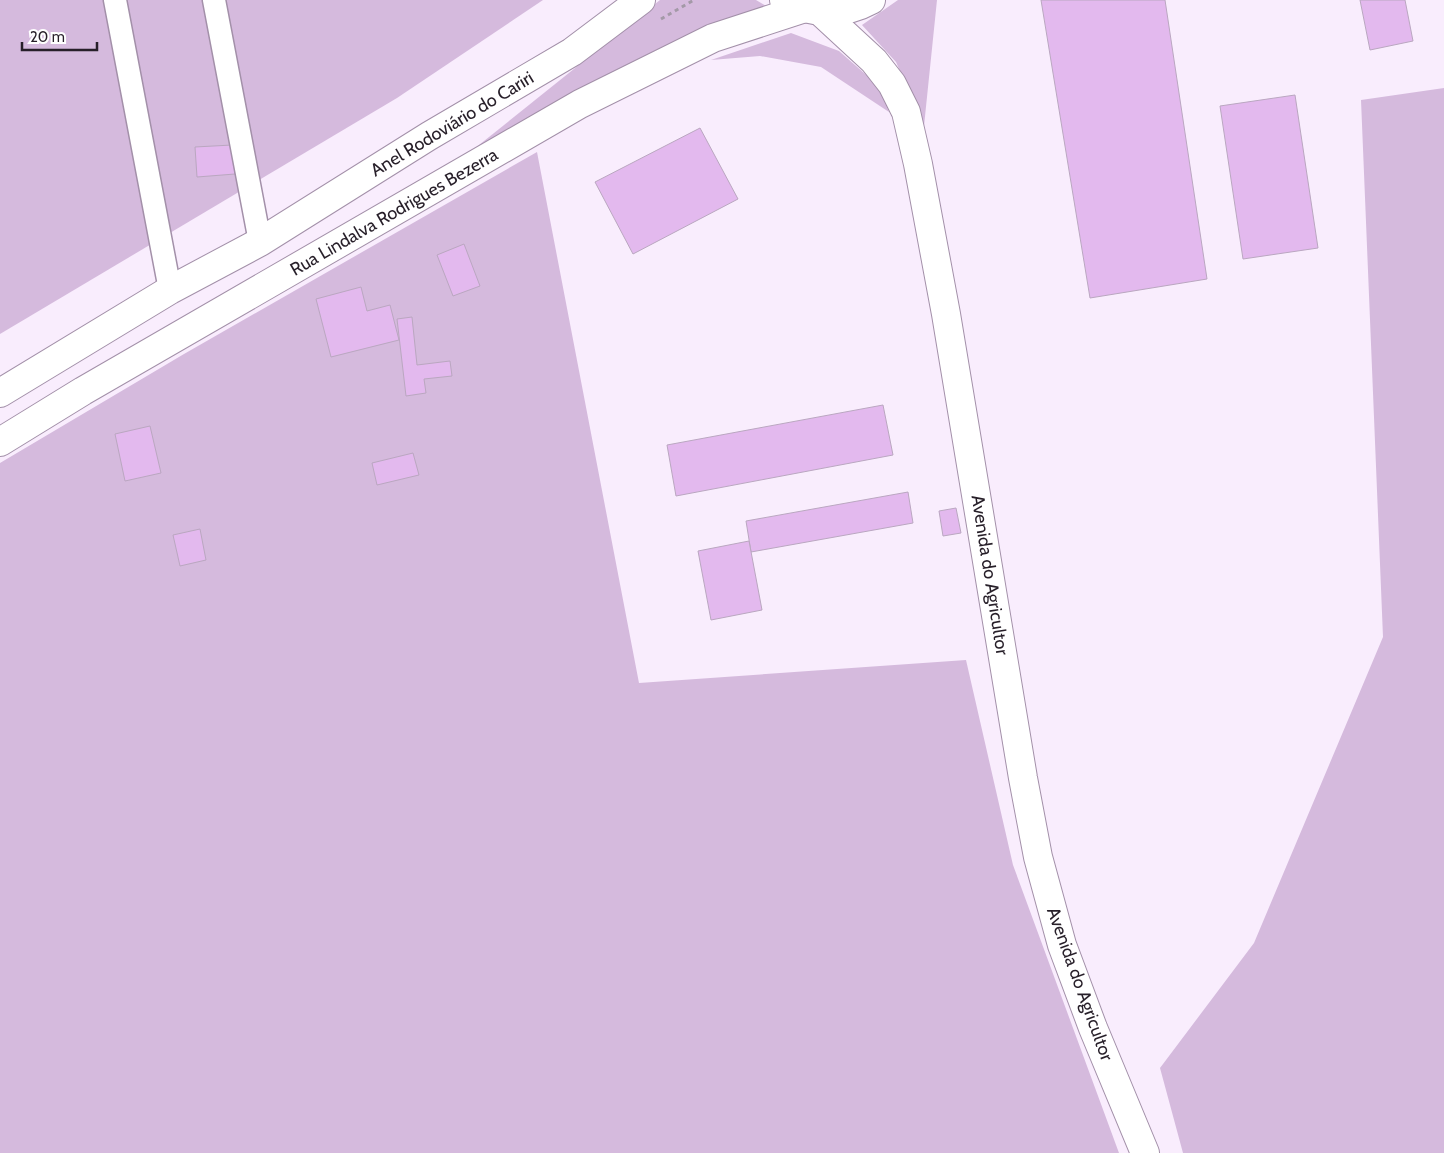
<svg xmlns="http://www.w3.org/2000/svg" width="1444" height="1153" font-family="Cabin,sans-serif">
<rect width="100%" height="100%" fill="#f9edfd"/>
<!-- green -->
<g fill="#d5badd">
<polygon points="0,0 543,0 397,98 0,334"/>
<polygon points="660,0 756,0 771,9 474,149"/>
<polygon points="898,0 937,0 924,126 896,62 862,25"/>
<polygon points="791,33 839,51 880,87 889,112 821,67 760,56 711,60"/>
<polygon points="1444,88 1444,1153 1183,1153 1160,1068 1254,943 1383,637 1361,100"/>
<polygon points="537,152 639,683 966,660 1013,865 1119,1153 0,1153 0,463 184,354"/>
</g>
<!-- building -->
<g fill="#e3b9ee" stroke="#baa7c0">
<polygon points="1041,0 1165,0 1207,279 1090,298"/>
<polygon points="1360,0 1405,0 1413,41 1370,50"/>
<polygon points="1295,95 1318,248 1243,259 1220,106"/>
<polygon points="700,128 738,199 633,254 595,182"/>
<polygon points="232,145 235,174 197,177 195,147"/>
<polygon points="464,244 480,286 453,296 437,255"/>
<polygon points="361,287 367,311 390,305 399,340 331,357 316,299"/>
<polygon points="412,317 417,365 450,361 452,376 424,379 426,393 406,396 397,319"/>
<polygon points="883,405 893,455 676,496 667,445"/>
<polygon points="150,426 161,473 125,481 115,434"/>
<polygon points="413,453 419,475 377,485 372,463"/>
<polygon points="908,492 913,523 751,552 746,521"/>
<polygon points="956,508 961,533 943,536 939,511"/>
<polygon points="200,529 206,560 180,566 173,535"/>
<polygon points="749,541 762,610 711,620 698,551"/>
</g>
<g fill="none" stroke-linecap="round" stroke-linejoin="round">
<!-- street casing -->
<g stroke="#a390a9" stroke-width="25">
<g id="street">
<polyline points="115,0 170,290"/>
<polyline points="214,0 260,242"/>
</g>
</g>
<!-- primary casing -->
<g stroke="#a390a9" stroke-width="30">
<g id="primary">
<polyline points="0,393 170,290 260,242 429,136 572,52 641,0"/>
<polyline points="0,442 83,391 580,104 713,38 802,9"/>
</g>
</g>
<!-- highway casing -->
<g stroke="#a390a9" stroke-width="30">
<g id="highway">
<path d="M784,0C812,14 842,16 871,0"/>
<polyline points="822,13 874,61 892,84 906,112 918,164 946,314 1023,778 1038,857 1062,945 1093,1028 1145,1153"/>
</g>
</g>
<!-- path -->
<polyline stroke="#a399a7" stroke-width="3" stroke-dasharray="4 4" stroke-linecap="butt" points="661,19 694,0"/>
<!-- street -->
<use href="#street" stroke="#fff" stroke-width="22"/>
<!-- primary -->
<use href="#primary" stroke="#fff" stroke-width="28"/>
<!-- highway -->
<use href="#highway" stroke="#fff" stroke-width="28"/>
</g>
<g text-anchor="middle" stroke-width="4.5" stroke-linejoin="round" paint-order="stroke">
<!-- street labels -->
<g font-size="18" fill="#271f29" stroke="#fff">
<text transform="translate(452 124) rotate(-31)" y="6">Anel Rodoviário do Cariri</text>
<text transform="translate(394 212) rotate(-30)" y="6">Rua Lindalva Rodrigues Bezerra</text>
<text transform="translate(990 575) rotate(81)" y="6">Avenida do Agricultor</text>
<text transform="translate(1080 984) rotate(70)" y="6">Avenida do Agricultor</text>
</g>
</g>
<!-- scale -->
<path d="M22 42v8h75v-8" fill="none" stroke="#271f29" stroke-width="2.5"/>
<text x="30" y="42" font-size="15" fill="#271f29" stroke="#ffffff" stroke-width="4" paint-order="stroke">20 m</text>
</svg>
